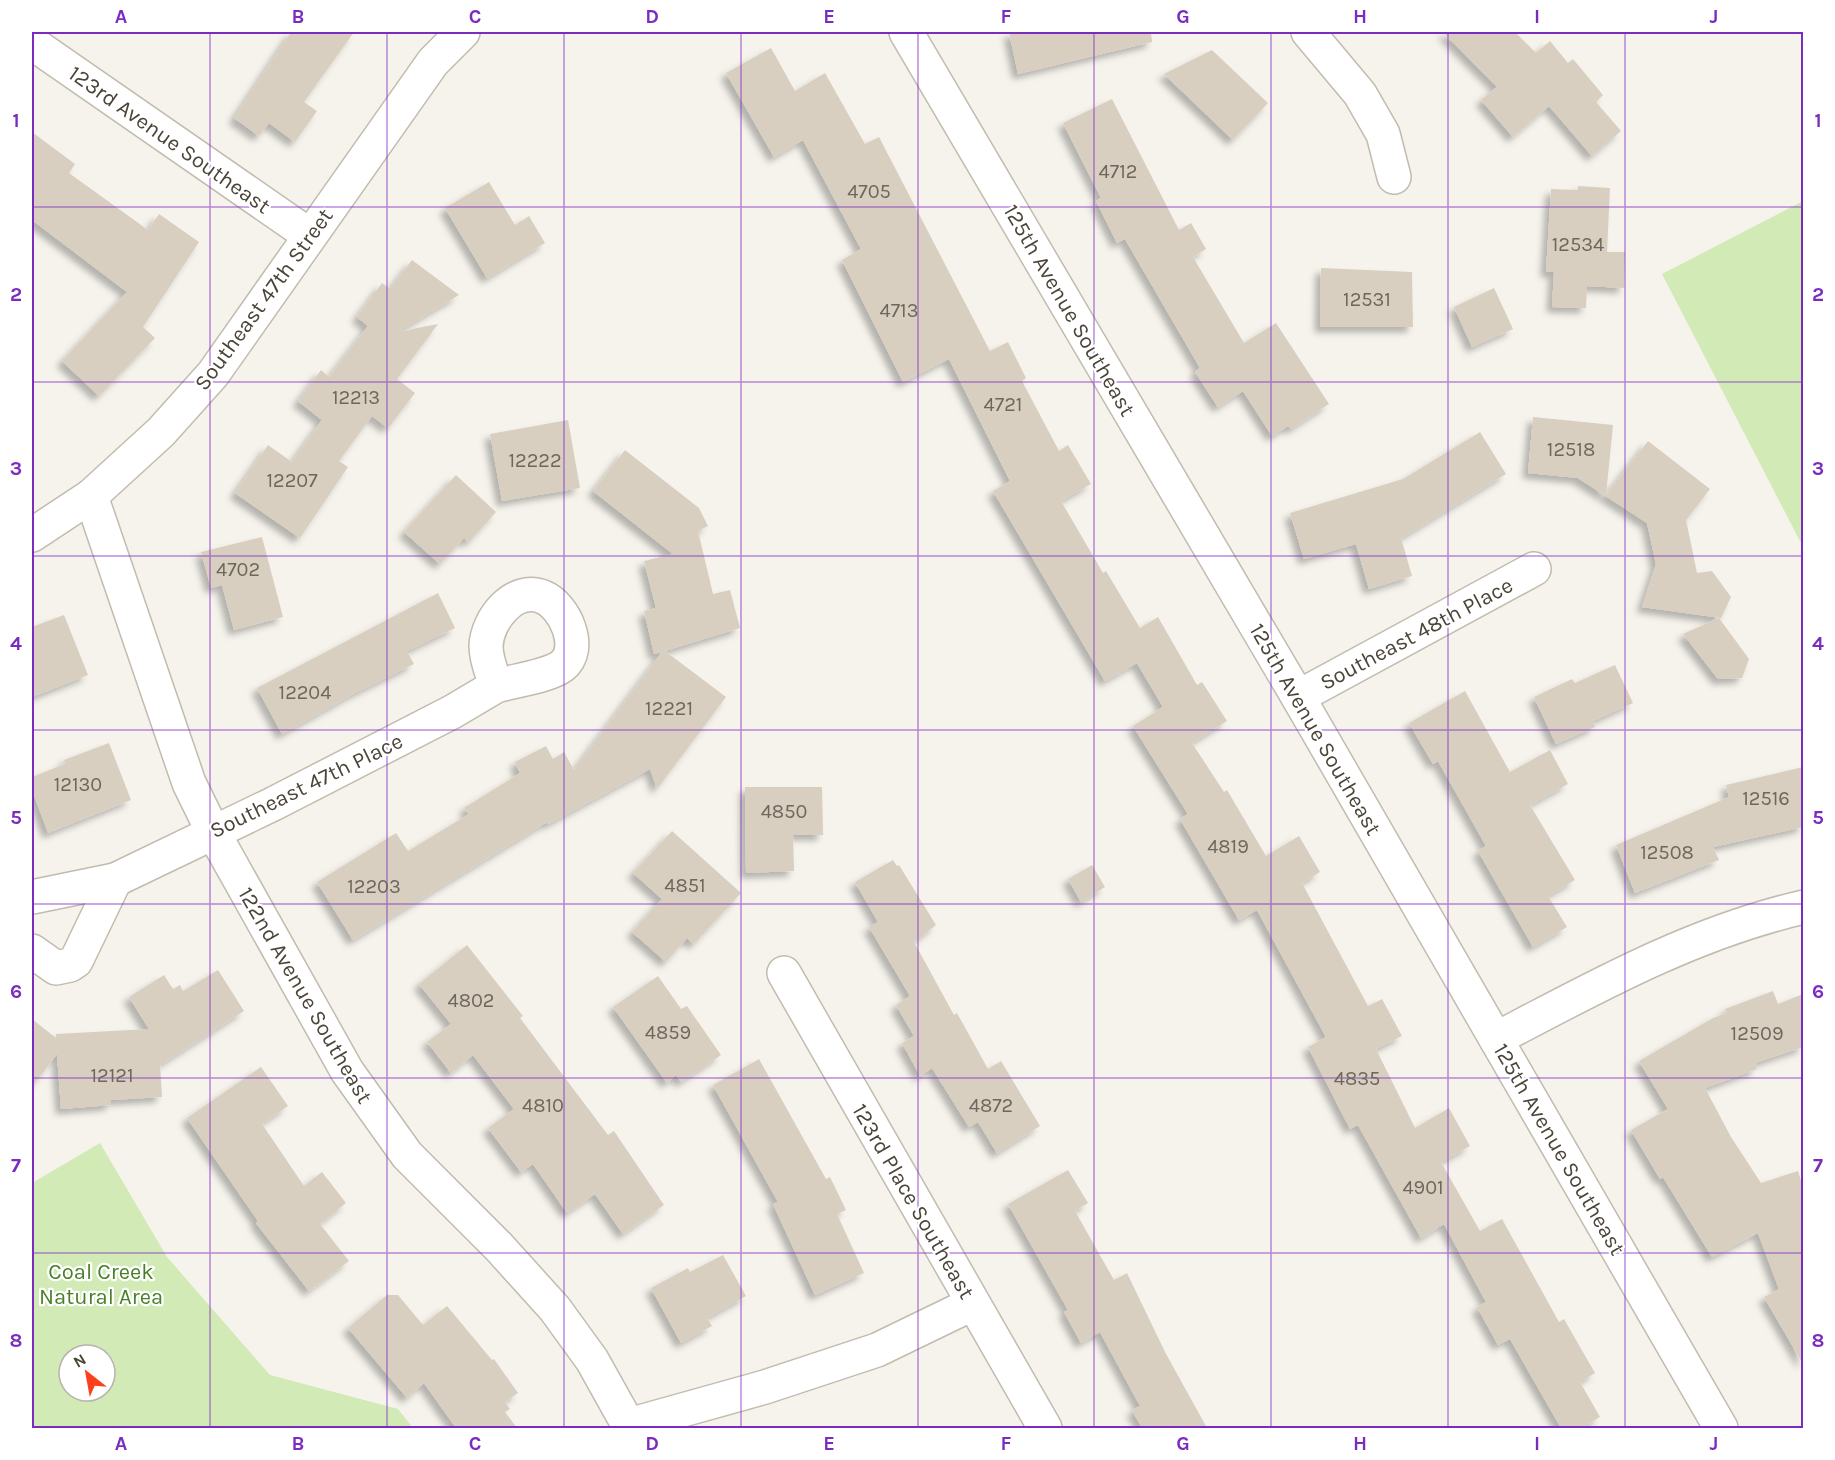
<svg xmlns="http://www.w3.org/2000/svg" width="1835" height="1460" font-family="Karla,sans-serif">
<defs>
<filter id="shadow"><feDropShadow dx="-5.5" dy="5.5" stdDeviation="3" flood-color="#0004"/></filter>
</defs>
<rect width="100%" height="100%" fill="#f6f3ec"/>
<!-- green -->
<g fill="#d2eab5" fill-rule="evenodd">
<polygon points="1803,201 1803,547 1662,274"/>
<path d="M100,1143L167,1257L270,1375L398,1409L413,1428H32V1183ZM69,1355H105V1391H69Z"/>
</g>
<!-- building -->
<g fill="#d8cfc1" filter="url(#shadow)">
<polygon points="291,32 354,32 304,102 317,111 295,142 269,123 259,136 234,118"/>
<polygon points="1009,32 1151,32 1152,42 1018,74"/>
<polygon points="1443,32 1515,32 1536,53 1550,41 1568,63 1573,59 1603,95 1596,102 1621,131 1592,156 1549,106 1513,137 1481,100 1497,87"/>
<polygon points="771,48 795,91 825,73 865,144 879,137 990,351 1008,342 1026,378 1022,381 1059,451 1068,445 1091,484 1061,501 1103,573 1106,571 1140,628 1158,617 1197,685 1202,682 1227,721 1192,743 1224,792 1227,790 1266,856 1299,836 1320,872 1302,883 1368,1006 1382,999 1402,1036 1376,1049 1415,1128 1449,1108 1470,1146 1441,1162 1480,1231 1502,1219 1559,1322 1564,1319 1595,1373 1580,1382 1600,1417 1581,1428 1561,1428 1510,1339 1498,1345 1477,1307 1486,1302 1444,1224 1421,1238 1358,1125 1350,1129 1308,1047 1326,1037 1257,910 1239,920 1180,819 1188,814 1133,726 1163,707 1137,663 1105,681 993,491 1010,481 949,359 903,382 842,260 861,249 803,140 774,157 726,73"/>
<polygon points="1212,50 1268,103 1233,140 1164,74"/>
<polygon points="1112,99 1179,230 1191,223 1206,249 1193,257 1244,343 1276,323 1329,404 1291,429 1288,426 1272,436 1243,391 1218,407 1195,372 1200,368 1125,239 1117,243 1096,201 1101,198 1063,123"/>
<polygon points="32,132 75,164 69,173 148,230 159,214 199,242 143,327 155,338 99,396 62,361 127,292 32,220"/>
<polygon points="489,182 515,225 529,216 545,243 487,278 445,208"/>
<polygon points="1578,186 1610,188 1607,252 1625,252 1624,288 1587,286 1586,308 1552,307 1554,272 1546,272 1551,189 1578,190"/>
<polygon points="412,260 459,295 397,332 438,324 397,379 415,393 388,428 372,416 339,461 348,467 300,538 235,493 268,445 292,462 322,420 298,401 321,370 329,377 368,326 357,317 382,283 390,289"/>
<polygon points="1321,268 1412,272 1413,327 1320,327"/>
<polygon points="1494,288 1513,329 1472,347 1454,307"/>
<polygon points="1533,417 1613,425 1606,495 1648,441 1710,489 1686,520 1697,573 1712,571 1731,597 1721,618 1642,607 1656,564 1647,523 1578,478 1528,473"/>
<polygon points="568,420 580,488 502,501 490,434"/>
<polygon points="1480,432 1506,474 1401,538 1412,576 1369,589 1356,544 1304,559 1290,513 1403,479"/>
<polygon points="625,450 699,508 708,526 698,531 713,594 730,590 740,628 665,651 726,697 657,789 650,769 548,824 547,822 353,940 317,882 396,833 408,851 469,814 464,808 520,773 515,762 546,746 553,759 564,752 574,770 662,652 654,654 644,611 656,608 644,561 673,554 593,491"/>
<polygon points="456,475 496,512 469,542 464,538 440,564 404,532"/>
<polygon points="262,537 283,617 234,630 222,585 211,588 201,552"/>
<polygon points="438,593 455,628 407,651 414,664 353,694 282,734 257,688"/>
<polygon points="64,615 88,675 32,697 32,627"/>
<polygon points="1719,618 1749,659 1742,678 1718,679 1683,634"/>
<polygon points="1615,665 1633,703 1593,721 1595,727 1556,744 1534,697 1572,679 1575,683"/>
<polygon points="1465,691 1510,772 1550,750 1568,784 1530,805 1575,880 1548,896 1567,927 1533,947 1478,851 1486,846 1438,761 1433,764 1409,723"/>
<polygon points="109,743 131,800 48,833 32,790 32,777 65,764 64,760"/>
<polygon points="1803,767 1803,827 1713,847 1719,860 1635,893 1616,845 1729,797 1726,785"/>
<polygon points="745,787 822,787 823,835 793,835 794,871 746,873"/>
<polygon points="672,831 741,893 694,944 687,938 666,962 632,932 662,899 633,873"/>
<polygon points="893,860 897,866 899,865 936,925 914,942 954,1015 957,1013 988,1069 1001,1061 1040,1126 997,1153 978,1122 969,1127 932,1068 920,1076 902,1043 914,1036 896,1005 910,996 869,927 878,922 855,882"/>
<polygon points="1092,865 1105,887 1081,902 1068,879"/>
<polygon points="467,945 523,1016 520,1018 608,1135 614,1131 664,1205 623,1234 595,1194 567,1213 533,1164 521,1172 488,1128 514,1109 473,1055 451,1073 427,1042 451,1024 419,984"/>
<polygon points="218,970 244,1011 160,1065 162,1097 111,1100 111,1105 61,1109 57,1054 32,1087 32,1019 56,1038 56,1034 149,1029 129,997 164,975 173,989 180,985 183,991"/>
<polygon points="658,976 681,1009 687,1006 721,1055 681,1082 676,1075 667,1083 613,1007"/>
<polygon points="1773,991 1778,1004 1803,994 1803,1047 1755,1063 1757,1069 1705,1088 1731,1137 1761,1183 1798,1171 1803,1187 1803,1364 1764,1297 1779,1289 1758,1233 1712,1257 1663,1177 1660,1179 1631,1130 1668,1109 1639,1061 1713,1018 1727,1013 1725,1009"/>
<polygon points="759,1059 826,1179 830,1177 846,1210 837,1214 864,1273 815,1295 773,1204 778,1202 713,1085"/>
<polygon points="261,1067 288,1106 262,1124 304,1186 322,1172 346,1203 320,1224 349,1261 309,1291 256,1223 258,1221 187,1118"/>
<polygon points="1068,1170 1088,1203 1075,1211 1114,1280 1127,1273 1165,1352 1207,1428 1142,1428 1132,1410 1140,1406 1100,1332 1081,1343 1064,1312 1068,1310 1008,1204"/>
<polygon points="723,1255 746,1296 707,1318 712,1326 681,1343 651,1288 688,1268 690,1272"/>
<polygon points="387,1295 398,1295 423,1325 447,1306 492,1360 494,1359 518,1393 505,1402 510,1409 505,1412 517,1428 456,1428 424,1383 407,1398 348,1328"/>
</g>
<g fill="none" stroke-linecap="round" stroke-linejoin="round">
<!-- minor casing -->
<g stroke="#c2bbae" stroke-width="36">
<g id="minor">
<polyline points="906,32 1298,697 1721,1428"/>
<polyline points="1308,32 1360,94 1383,134 1394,177"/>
<polyline points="32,43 309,235"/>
<polyline points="91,496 189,783 213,832 347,1071 407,1155 499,1247 555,1309 592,1360 630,1428"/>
<polyline points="32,535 91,496 161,432 213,374 433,62 463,32"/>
<polyline points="1298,697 1534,569"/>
<path d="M32,897L115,880L273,804L452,712L496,686C492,673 486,660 486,646C487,620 514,585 543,597C565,606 584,649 562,666C549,676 513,681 496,686"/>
<polyline points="32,951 56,968 70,965 76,961 115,880"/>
<polyline points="784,973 1045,1428"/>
<path d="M1496,1039C1595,987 1694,932 1804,907"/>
<polyline points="629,1425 765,1387 877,1350 972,1304"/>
</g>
</g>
<!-- minor -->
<use href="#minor" stroke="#fff" stroke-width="33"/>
</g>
<!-- grid -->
<path fill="none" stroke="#7b2cbf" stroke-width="1.5" stroke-opacity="0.55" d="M210,32V1428M387,32V1428M564,32V1428M741,32V1428M918,32V1428M1094,32V1428M1271,32V1428M1448,32V1428M1625,32V1428M32,207H1804M32,382H1804M32,556H1804M32,730H1804M32,904H1804M32,1078H1804M32,1253H1804"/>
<g text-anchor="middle" stroke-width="4.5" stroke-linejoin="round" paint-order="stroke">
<!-- number labels -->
<g font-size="20" fill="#6e675b">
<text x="1118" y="178">4712</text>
<text x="869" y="198">4705</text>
<text x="1578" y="251">12534</text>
<text x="1367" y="306">12531</text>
<text x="899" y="317">4713</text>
<text x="356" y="404">12213</text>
<text x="1003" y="411">4721</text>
<text x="1571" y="456">12518</text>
<text x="535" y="467">12222</text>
<text x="292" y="487">12207</text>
<text x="238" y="576">4702</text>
<text x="305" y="699">12204</text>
<text x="669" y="715">12221</text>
<text x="78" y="791">12130</text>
<text x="1766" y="805">12516</text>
<text x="784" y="818">4850</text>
<text x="1228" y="853">4819</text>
<text x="1667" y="859">12508</text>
<text x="685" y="892">4851</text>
<text x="374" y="893">12203</text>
<text x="471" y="1007">4802</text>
<text x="668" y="1039">4859</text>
<text x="1757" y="1040">12509</text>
<text x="112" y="1082">12121</text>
<text x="1357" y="1085">4835</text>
<text x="543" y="1112">4810</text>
<text x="991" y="1112">4872</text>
<text x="1423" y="1194">4901</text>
</g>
<!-- street labels -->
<g font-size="22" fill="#4b4439" stroke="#fff">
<text transform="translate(170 139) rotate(35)" y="8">123rd Avenue Southeast</text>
<text transform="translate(263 299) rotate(-54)" y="8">Southeast 47th Street</text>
<text transform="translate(1070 310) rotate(60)" y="8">125th Avenue Southeast</text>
<text transform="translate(1416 633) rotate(-28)" y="8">Southeast 48th Place</text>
<text transform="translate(1316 729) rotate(60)" y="8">125th Avenue Southeast</text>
<text transform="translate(306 785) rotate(-26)" y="8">Southeast 47th Place</text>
<text transform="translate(306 995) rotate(60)" y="8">122nd Avenue Southeast</text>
<text transform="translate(1560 1149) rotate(60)" y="8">125th Avenue Southeast</text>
<text transform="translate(914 1201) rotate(60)" y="8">123rd Place Southeast</text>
</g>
<!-- park labels -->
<g font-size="22" fill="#4a7f2a" stroke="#fff">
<text x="101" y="1279">Coal Creek<tspan x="101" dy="25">Natural Area</tspan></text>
</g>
</g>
<!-- border -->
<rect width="1835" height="1460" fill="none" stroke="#ffffff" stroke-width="66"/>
<!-- north arrow -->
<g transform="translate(87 1373) rotate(329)"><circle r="28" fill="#ffffff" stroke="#b7b4b0" stroke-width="1.5"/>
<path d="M0-4.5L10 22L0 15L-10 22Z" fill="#fc3f1d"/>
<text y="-9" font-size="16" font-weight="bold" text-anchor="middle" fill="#4b4439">N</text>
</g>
<rect x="33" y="33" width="1769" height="1394" fill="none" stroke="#7b2cbf" stroke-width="2"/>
<g font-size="20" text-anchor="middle" font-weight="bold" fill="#7b2cbf">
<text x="121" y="23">A</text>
<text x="298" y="23">B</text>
<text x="475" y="23">C</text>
<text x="652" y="23">D</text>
<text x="829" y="23">E</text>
<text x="1006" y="23">F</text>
<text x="1183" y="23">G</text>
<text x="1360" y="23">H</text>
<text x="1537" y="23">I</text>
<text x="1714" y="23">J</text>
<text x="16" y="127">1</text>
<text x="1818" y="127">1</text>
<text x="16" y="301">2</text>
<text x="1818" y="301">2</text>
<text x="16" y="475">3</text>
<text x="1818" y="475">3</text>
<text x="16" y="650">4</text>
<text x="1818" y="650">4</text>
<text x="16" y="824">5</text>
<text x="1818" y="824">5</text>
<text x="16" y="998">6</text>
<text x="1818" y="998">6</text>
<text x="16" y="1172">7</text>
<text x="1818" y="1172">7</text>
<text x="16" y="1347">8</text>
<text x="1818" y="1347">8</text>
<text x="121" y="1450">A</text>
<text x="298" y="1450">B</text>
<text x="475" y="1450">C</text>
<text x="652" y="1450">D</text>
<text x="829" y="1450">E</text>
<text x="1006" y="1450">F</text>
<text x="1183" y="1450">G</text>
<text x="1360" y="1450">H</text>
<text x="1537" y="1450">I</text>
<text x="1714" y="1450">J</text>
</g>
</svg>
